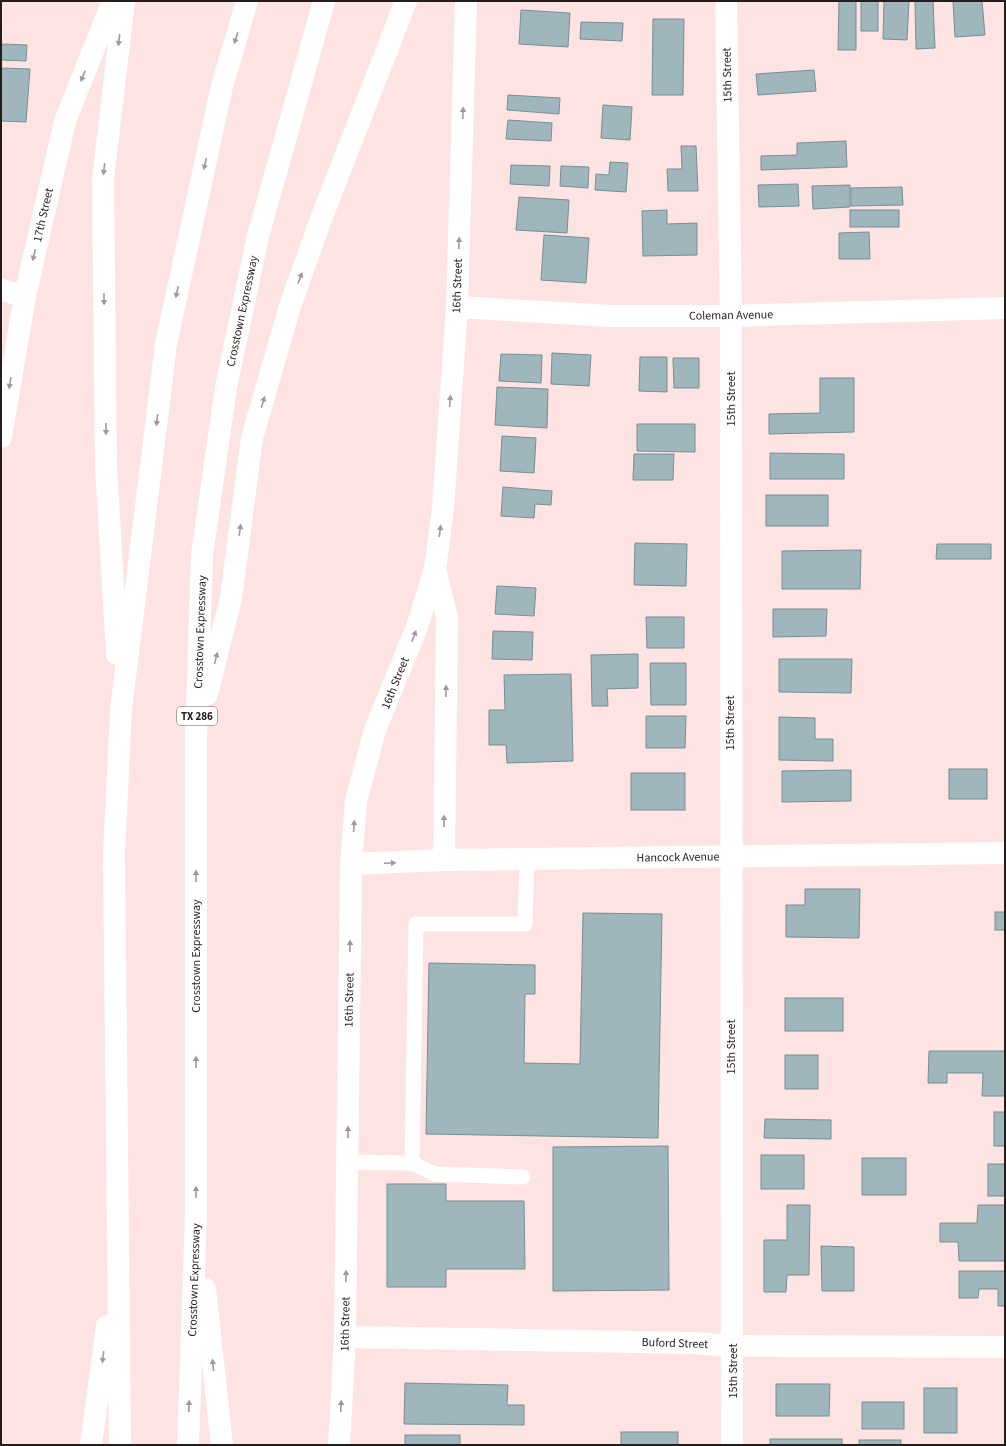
<svg xmlns="http://www.w3.org/2000/svg" width="1006" height="1446" font-family="'Source Sans 3',sans-serif">
<rect width="100%" height="100%" fill="#fde4e3"/>
<!-- building -->
<g fill="#9fb7bc" stroke="#778e93">
<polygon points="839,1 856,1 856,50 838,50"/>
<rect x="861" y="1" width="17" height="30"/>
<polygon points="884,1 909,1 907,40 883,39"/>
<polygon points="915,1 933,1 935,48 916,49"/>
<polygon points="953,1 982,1 985,35 955,37"/>
<polygon points="521,10 570,13 568,47 519,44"/>
<polygon points="653,19 684,19 683,95 652,95"/>
<polygon points="581,22 623,23 622,41 580,39"/>
<polygon points="1,44 27,45 26,61 1,60"/>
<polygon points="1,68 30,69 26,122 1,121"/>
<polygon points="814,70 816,91 758,95 756,74"/>
<polygon points="508,95 560,98 559,114 507,110"/>
<polygon points="603,105 632,107 630,140 601,138"/>
<polygon points="508,120 552,123 551,141 506,139"/>
<polygon points="846,141 847,167 761,170 761,156 797,155 797,143"/>
<polygon points="681,146 696,146 698,191 668,191 667,169 682,169"/>
<polygon points="610,162 628,163 626,192 595,190 596,174 609,175"/>
<polygon points="511,165 550,166 549,186 510,184"/>
<polygon points="561,166 589,167 588,188 560,186"/>
<polygon points="798,184 799,206 759,207 758,185"/>
<polygon points="850,185 850,207 813,209 812,186"/>
<polygon points="902,187 903,205 851,206 851,188"/>
<polygon points="519,197 569,200 567,233 516,230"/>
<polygon points="667,210 667,224 697,223 697,255 643,256 642,211"/>
<rect x="850" y="210" width="49" height="17"/>
<polygon points="869,232 870,259 839,259 839,233"/>
<polygon points="544,235 589,238 586,283 541,280"/>
<polygon points="552,353 591,355 589,386 551,384"/>
<polygon points="501,354 542,355 541,383 499,381"/>
<polygon points="640,357 667,357 667,392 639,391"/>
<polygon points="673,358 699,358 699,388 674,388"/>
<polygon points="820,378 854,378 854,432 769,434 769,414 820,413"/>
<polygon points="497,387 548,389 547,428 495,425"/>
<polygon points="637,424 695,424 695,452 637,451"/>
<polygon points="502,436 536,438 534,473 500,471"/>
<polygon points="770,453 844,454 844,479 770,479"/>
<polygon points="634,454 674,454 673,480 633,480"/>
<polygon points="503,487 552,491 551,505 535,504 534,518 501,516"/>
<rect x="766" y="495" width="62" height="31"/>
<polygon points="635,543 687,544 686,586 634,585"/>
<polygon points="937,544 991,544 991,559 936,559"/>
<polygon points="861,550 860,589 782,589 782,551"/>
<polygon points="497,586 536,588 534,616 495,614"/>
<polygon points="773,609 827,609 826,636 773,637"/>
<polygon points="646,617 684,617 684,648 647,648"/>
<polygon points="493,631 533,632 532,660 492,659"/>
<polygon points="638,654 638,688 607,689 608,706 592,706 591,655"/>
<polygon points="779,659 852,659 851,693 779,692"/>
<polygon points="650,663 686,663 686,705 651,705"/>
<polygon points="571,674 573,761 507,763 506,745 489,745 489,710 505,710 504,675"/>
<polygon points="646,716 686,716 685,748 646,748"/>
<polygon points="779,717 815,718 815,739 833,739 833,761 779,760"/>
<rect x="949" y="769" width="38" height="30"/>
<polygon points="851,770 851,801 782,802 782,771"/>
<rect x="631" y="773" width="54" height="37"/>
<polygon points="805,889 860,889 859,938 786,937 786,905 805,905"/>
<rect x="995" y="912" width="10" height="18"/>
<polygon points="583,913 662,914 658,1138 426,1134 429,963 535,965 535,994 525,994 524,1063 580,1064"/>
<rect x="785" y="998" width="58" height="33"/>
<polygon points="929,1051 1005,1051 1005,1096 982,1096 983,1073 947,1073 947,1083 928,1083"/>
<rect x="785" y="1055" width="33" height="34"/>
<rect x="994" y="1112" width="11" height="34"/>
<polygon points="765,1119 831,1120 831,1139 764,1138"/>
<polygon points="668,1146 669,1290 553,1291 553,1147"/>
<rect x="761" y="1155" width="43" height="34"/>
<rect x="862" y="1158" width="44" height="37"/>
<rect x="988" y="1164" width="17" height="32"/>
<polygon points="387,1184 446,1184 446,1201 524,1201 525,1269 446,1269 446,1287 387,1287"/>
<polygon points="787,1205 810,1205 809,1275 787,1275 786,1292 764,1292 764,1240 787,1240"/>
<polygon points="978,1205 1005,1205 1005,1261 959,1261 958,1242 940,1242 940,1223 977,1223"/>
<polygon points="821,1246 854,1247 854,1291 822,1291"/>
<polygon points="959,1271 1005,1271 1005,1306 998,1306 998,1289 979,1289 978,1298 959,1298"/>
<polygon points="405,1383 508,1385 507,1405 524,1405 524,1425 404,1424"/>
<polygon points="776,1384 830,1384 829,1416 776,1416"/>
<rect x="924" y="1388" width="33" height="45"/>
<rect x="862" y="1402" width="42" height="27"/>
<rect x="621" y="1432" width="57" height="13"/>
<rect x="405" y="1435" width="55" height="10"/>
<rect x="770" y="1439" width="72" height="6"/>
<rect x="859" y="1440" width="42" height="5"/>
</g>
<g fill="none" stroke-linecap="round" stroke-linejoin="round">
<!-- lane -->
<g stroke="#fff" stroke-width="15">
<polyline points="347,1162 412,1163 435,1174 523,1177"/>
<polyline points="412,1163 416,924 525,924 527,859"/>
</g>
<!-- street -->
<g stroke="#fff" stroke-width="22">
<polyline points="726,1 731,316 732,1445"/>
<polyline points="1,290 25,296"/>
<polyline points="457,307 611,316 731,316 1005,308"/>
<polyline points="435,569 447,618 444,860"/>
<polyline points="351,864 444,860 1005,853"/>
</g>
<!-- secondary -->
<g stroke="#fff" stroke-width="22">
<polyline points="1,437 25,296 65,121 113,1"/>
<polyline points="345,1337 694,1343 733,1346 1005,1347"/>
<polyline points="339,1445 345,1337 351,864 356,801 375,730 417,627 435,569 443,508 457,307 466,1"/>
</g>
<!-- highway -->
<g stroke="#fff" stroke-width="22">
<polyline points="117,654 106,466 103,179 124,1"/>
<polyline points="207,694 231,598 252,438 290,306 321,219 406,1"/>
<polyline points="205,1289 222,1445"/>
<polyline points="91,1445 107,1326"/>
<polyline points="120,1445 114,853 121,710 166,344 222,86 247,1"/>
<polyline points="188,1445 196,1215 196,736 202,555 226,387 258,236 324,1"/>
</g>
</g>
<!-- one-way arrows -->
<defs><path id="oneway-solid" d="M-6-.8H1V-3.2L6.5 0L1 3.2V.8H-6Z"/></defs>
<g fill="#9d9999">
<use href="#oneway-solid" transform="translate(236 38) rotate(107)"/>
<use href="#oneway-solid" transform="translate(119 40) rotate(97)"/>
<use href="#oneway-solid" transform="translate(83 76) rotate(112)"/>
<use href="#oneway-solid" transform="translate(463 113) rotate(-88)"/>
<use href="#oneway-solid" transform="translate(205 164) rotate(102)"/>
<use href="#oneway-solid" transform="translate(104 169) rotate(97)"/>
<use href="#oneway-solid" transform="translate(459 243) rotate(-88)"/>
<use href="#oneway-solid" transform="translate(34 255) rotate(103)"/>
<use href="#oneway-solid" transform="translate(300 278) rotate(-70)"/>
<use href="#oneway-solid" transform="translate(177 292) rotate(102)"/>
<use href="#oneway-solid" transform="translate(104 299) rotate(89)"/>
<use href="#oneway-solid" transform="translate(10 383) rotate(100)"/>
<use href="#oneway-solid" transform="translate(450 401) rotate(-86)"/>
<use href="#oneway-solid" transform="translate(263 402) rotate(-74)"/>
<use href="#oneway-solid" transform="translate(157 420) rotate(97)"/>
<use href="#oneway-solid" transform="translate(106 429) rotate(89)"/>
<use href="#oneway-solid" transform="translate(240 530) rotate(-82)"/>
<use href="#oneway-solid" transform="translate(440 531) rotate(-83)"/>
<use href="#oneway-solid" transform="translate(414 636) rotate(-69)"/>
<use href="#oneway-solid" transform="translate(216 658) rotate(-76)"/>
<use href="#oneway-solid" transform="translate(446 691) rotate(-89)"/>
<use href="#oneway-solid" transform="translate(444 821) rotate(-89)"/>
<use href="#oneway-solid" transform="translate(354 826) rotate(-86)"/>
<use href="#oneway-solid" transform="translate(390 863) rotate(-3)"/>
<use href="#oneway-solid" transform="translate(196 876) rotate(-90)"/>
<use href="#oneway-solid" transform="translate(350 946) rotate(-89)"/>
<use href="#oneway-solid" transform="translate(196 1062) rotate(-90)"/>
<use href="#oneway-solid" transform="translate(348 1132) rotate(-89)"/>
<use href="#oneway-solid" transform="translate(196 1192) rotate(-90)"/>
<use href="#oneway-solid" transform="translate(346 1276) rotate(-89)"/>
<use href="#oneway-solid" transform="translate(103 1357) rotate(97)"/>
<use href="#oneway-solid" transform="translate(213 1365) rotate(-96)"/>
<use href="#oneway-solid" transform="translate(189 1406) rotate(-88)"/>
<use href="#oneway-solid" transform="translate(341 1406) rotate(-87)"/>
</g>
<g text-anchor="middle" stroke-width="4" stroke-linejoin="round" paint-order="stroke">
<!-- shield labels -->
<rect fill="#fff" stroke="#666060" stroke-width="1" x="177" y="707" width="40" height="18" rx="3"/>
<g font-size="11" font-weight="bold" fill="#251c1c">
<text x="197" y="720">TX 286</text>
</g>
<!-- street labels -->
<g font-size="12" fill="#251c1c" stroke="#fff">
<text transform="translate(727 75) rotate(-91)" y="4">15th Street</text>
<text transform="translate(43 215) rotate(-77)" y="4">17th Street</text>
<text transform="translate(457 286) rotate(-88)" y="4">16th Street</text>
<text transform="translate(242 311) rotate(-78)" y="4">Crosstown Expressway</text>
<text transform="translate(731 315) rotate(-1)" y="4">Coleman Avenue</text>
<text transform="translate(731 399) rotate(-90)" y="4">15th Street</text>
<text transform="translate(200 632) rotate(-88)" y="4">Crosstown Expressway</text>
<text transform="translate(395 683) rotate(-68)" y="4">16th Street</text>
<text transform="translate(730 723) rotate(-90)" y="4">15th Street</text>
<text transform="translate(678 857) rotate(-1)" y="4">Hancock Avenue</text>
<text transform="translate(196 956) rotate(-90)" y="4">Crosstown Expressway</text>
<text transform="translate(349 1000) rotate(-89)" y="4">16th Street</text>
<text transform="translate(731 1047) rotate(-90)" y="4">15th Street</text>
<text transform="translate(194 1280) rotate(-88)" y="4">Crosstown Expressway</text>
<text transform="translate(345 1324) rotate(-89)" y="4">16th Street</text>
<text transform="translate(675 1343) rotate(2)" y="4">Buford Street</text>
<text transform="translate(733 1371) rotate(-90)" y="4">15th Street</text>
</g>
</g>
<!-- border -->
<rect width="1006" height="1446" fill="none" stroke="#251c1c" stroke-width="4"/>
</svg>
